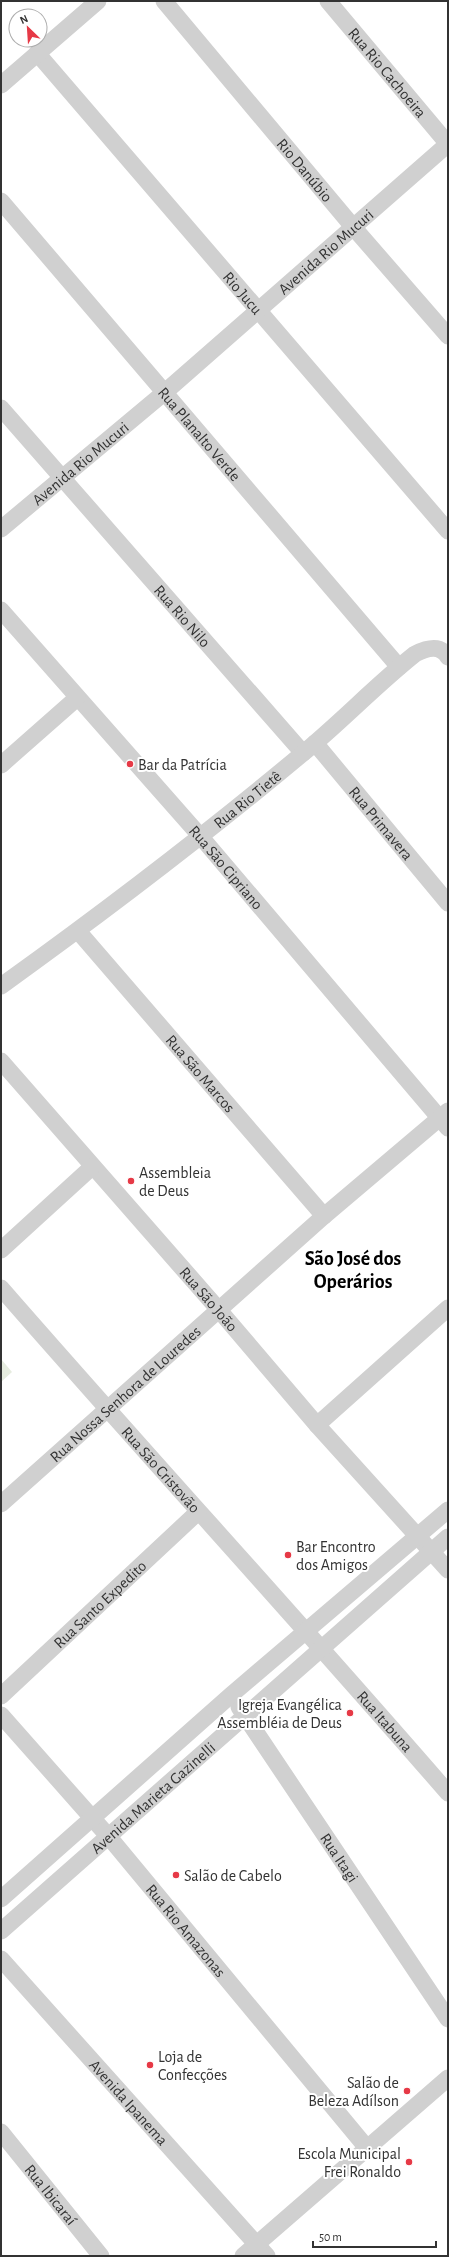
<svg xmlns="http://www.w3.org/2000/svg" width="449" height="2257" font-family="'Alegreya Sans',sans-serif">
<rect width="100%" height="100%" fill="#fff"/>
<!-- green -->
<polygon fill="#e6ecdf" points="1,1359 12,1372 1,1382"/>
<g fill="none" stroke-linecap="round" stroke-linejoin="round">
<!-- minor -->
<g stroke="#d0d0d0" stroke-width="17">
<path id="s1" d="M164,1L354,228L448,336"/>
<path id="s2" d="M328,1L448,144"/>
<path id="s3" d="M37,53L448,531"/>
<polyline points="1,85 98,1"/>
<path id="s4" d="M1,201L399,667"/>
<path id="s5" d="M1,408L303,753"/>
<path id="s6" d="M1,529L165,392L448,144"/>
<path id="s7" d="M1,610L201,837L448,1128"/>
<path id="s8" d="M315,743L448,903"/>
<polyline points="1,765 77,698"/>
<path id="s9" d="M78,931L324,1216"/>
<path id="s10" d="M1,986C104,912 205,835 302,754C341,722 376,685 415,654C427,648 440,644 448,657"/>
<path id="s11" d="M1,1061L219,1310L317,1425L448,1570"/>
<polyline points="1,1250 92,1167"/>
<path id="s12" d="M1,1288C149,1458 301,1623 448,1793"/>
<polyline points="317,1425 448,1308"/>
<path id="s13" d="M1,1504L324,1216L448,1111"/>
<path id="s14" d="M1,1696L198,1512"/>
<path id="s15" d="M239,1707L448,2019"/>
<path id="s16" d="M1,1715L109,1837L367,2148"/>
<polyline points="1,1899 231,1695 448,1510"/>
<path id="s17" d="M1,1931L448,1537"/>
<path id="s18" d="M1,1959L267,2256"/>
<path id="s19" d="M1,2132L101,2256"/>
<polyline points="243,2256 448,2078"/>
</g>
</g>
<!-- markers -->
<g fill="#e63946" stroke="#fff" stroke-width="1.5">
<circle cx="130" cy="764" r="4"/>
<circle cx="131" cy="1181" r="4"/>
<circle cx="288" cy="1555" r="4"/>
<circle cx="350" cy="1713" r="4"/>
<circle cx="176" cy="1875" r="4"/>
<circle cx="150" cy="2065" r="4"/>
<circle cx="407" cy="2091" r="4"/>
<circle cx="409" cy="2162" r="4"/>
</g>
<g text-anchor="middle" stroke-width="4" stroke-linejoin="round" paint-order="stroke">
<!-- street labels -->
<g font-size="16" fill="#333" stroke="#fff">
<text dy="6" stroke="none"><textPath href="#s2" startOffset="93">Rua Rio Cachoeira</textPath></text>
<text dy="6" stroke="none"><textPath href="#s1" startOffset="220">Rio Danúbio</textPath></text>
<text dy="6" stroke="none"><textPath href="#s6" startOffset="427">Avenida Rio Mucuri</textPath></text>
<text dy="6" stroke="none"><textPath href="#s3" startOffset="316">Rio Jucu</textPath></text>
<text dy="6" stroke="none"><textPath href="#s4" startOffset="306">Rua Planalto Verde</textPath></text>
<text dy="6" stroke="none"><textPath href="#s6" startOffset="103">Avenida Rio Mucuri</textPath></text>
<text dy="6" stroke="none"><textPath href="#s5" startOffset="276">Rua Rio Nilo</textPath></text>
<text dy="6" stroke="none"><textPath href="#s10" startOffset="309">Rua Rio Tietê</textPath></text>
<text dy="6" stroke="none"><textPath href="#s8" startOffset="104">Rua Primavera</textPath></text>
<text dy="6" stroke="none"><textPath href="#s7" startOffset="342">Rua São Cipriano</textPath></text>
<text dy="6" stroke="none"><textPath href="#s9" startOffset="188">Rua São Marcos</textPath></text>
<text dy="6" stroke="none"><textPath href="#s11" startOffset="316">Rua São João</textPath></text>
<text dy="6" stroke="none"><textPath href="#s13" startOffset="166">Rua Nossa Senhora de Louredes</textPath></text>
<text dy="6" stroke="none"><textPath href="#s12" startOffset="242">Rua São Cristovão</textPath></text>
<text dy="6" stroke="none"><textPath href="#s14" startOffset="135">Rua Santo Expedito</textPath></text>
<text dy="6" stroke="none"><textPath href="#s12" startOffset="579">Rua Itabuna</textPath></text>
<text dy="6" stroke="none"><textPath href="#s17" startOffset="202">Avenida Marieta Gazinelli</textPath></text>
<text dy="6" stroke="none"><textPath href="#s15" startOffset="181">Rua Itagi</textPath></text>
<text dy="6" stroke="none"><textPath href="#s16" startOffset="284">Rua Rio Amazonas</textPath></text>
<text dy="6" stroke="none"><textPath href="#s18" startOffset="192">Avenida Ipanema</textPath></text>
<text dy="6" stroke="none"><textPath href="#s19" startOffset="80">Rua Ibicaraí</textPath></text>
</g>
<!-- poi labels -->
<g font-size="16" fill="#333" stroke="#fff" text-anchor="start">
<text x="138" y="770">Bar da Patrícia</text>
<text x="139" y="1178">Assembleia<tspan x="139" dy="18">de Deus</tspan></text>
<text x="296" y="1552">Bar Encontro<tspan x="296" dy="18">dos Amigos</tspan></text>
<text x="342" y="1710" text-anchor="end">Igreja Evangélica<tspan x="342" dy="18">Assembléia de Deus</tspan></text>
<text x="184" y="1881">Salão de Cabelo</text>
<text x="158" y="2062">Loja de<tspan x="158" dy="18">Confecções</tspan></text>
<text x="399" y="2088" text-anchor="end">Salão de<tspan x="399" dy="18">Beleza Adílson</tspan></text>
<text x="401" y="2159" text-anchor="end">Escola Municipal<tspan x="401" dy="18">Frei Ronaldo</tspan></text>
</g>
<!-- district labels -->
<g font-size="20" font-weight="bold" fill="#000" stroke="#fff">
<text x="353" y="1265">São José dos<tspan x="353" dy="23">Operários</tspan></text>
</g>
</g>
<!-- border -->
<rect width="449" height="2257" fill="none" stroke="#333333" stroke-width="4"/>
<!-- north arrow -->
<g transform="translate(28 28) rotate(335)"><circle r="19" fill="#ffffff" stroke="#adadad"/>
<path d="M0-3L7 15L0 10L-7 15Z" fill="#e63946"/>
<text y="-6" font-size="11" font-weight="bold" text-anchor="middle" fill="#333333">N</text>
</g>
<!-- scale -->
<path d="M313 2241v6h123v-6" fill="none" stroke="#333333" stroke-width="2"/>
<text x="319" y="2241" font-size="12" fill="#333333" stroke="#ffffff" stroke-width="3" paint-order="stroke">50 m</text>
</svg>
